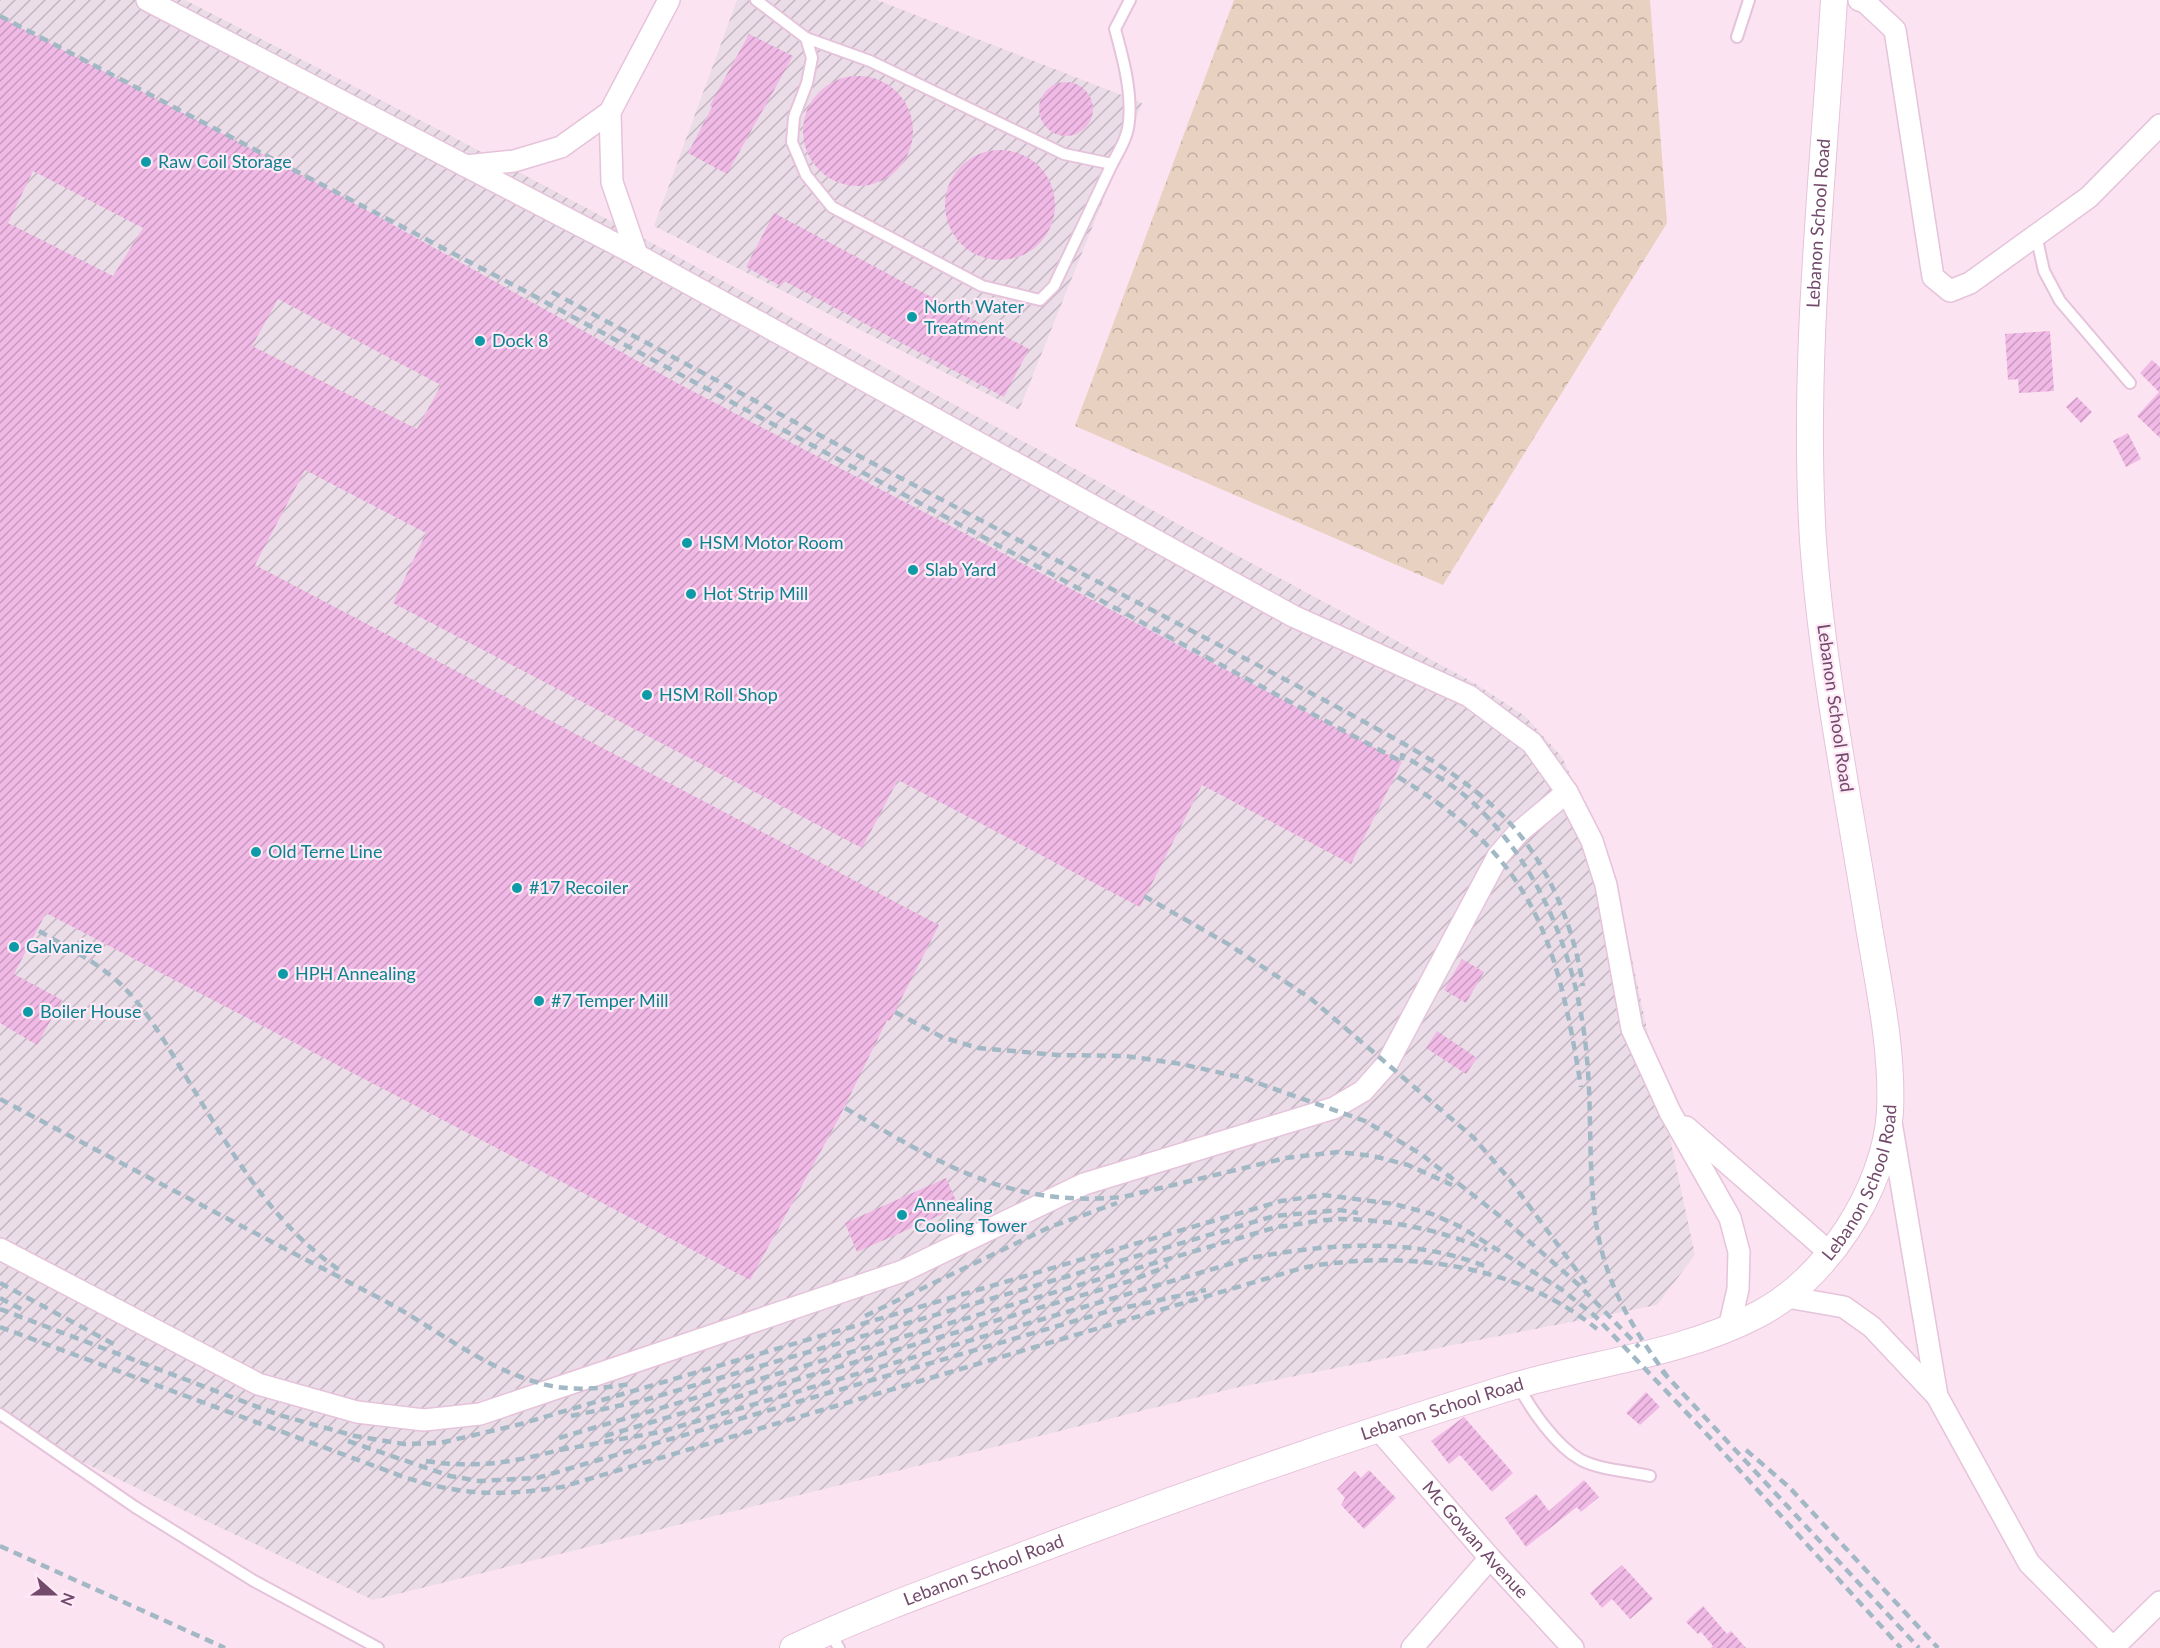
<svg xmlns="http://www.w3.org/2000/svg" width="2160" height="1648" font-family="Lato,sans-serif">
<defs>
<pattern id="industrial-furrows" width="10" height="10" patternUnits="userSpaceOnUse" patternTransform="scale(1.5)"><rect width="10" height="10" fill="#ebdde7"/><path d="M-1 1l2-2M0 10L10 0M9 11l2-2" fill="none" stroke="#c3b5bf"/></pattern>
<pattern id="forest-crowns" width="20" height="18" patternUnits="userSpaceOnUse" patternTransform="scale(1.5)"><rect width="20" height="18" fill="#e9d1c1"/><path d="M2 6a3 3 0 1 1 6 0M12 15a3 3 0 1 1 6 0" fill="none" stroke="#c1aca1"/></pattern>
<pattern id="building-hatch" width="6" height="6" patternUnits="userSpaceOnUse" patternTransform="scale(1.5)"><rect width="6" height="6" fill="#f1bae6"/><path d="M-1 1l2-2M0 6l6-6M5 7l2-2" fill="none" stroke="#c899be"/></pattern>
</defs>
<rect width="100%" height="100%" fill="#fce3f1"/>
<!-- industrial -->
<g fill="url(#industrial-furrows)">
<polygon points="0,0 185,0 457,139 1373,628 1476,684 1525,716 1562,757 1612,865 1695,1255 1657,1305 1235,1388 373,1600 0,1423"/>
<polygon points="737,0 877,0 1142,103 1019,410 654,226"/>
</g>
<!-- forest -->
<polygon fill="url(#forest-crowns)" points="1234,0 1650,0 1667,223 1443,585 1075,426"/>
<!-- building -->
<g fill="url(#building-hatch)" fill-rule="evenodd">
<path d="M0,17L332,191L679,384L1402,762L1351,864L1202,785L1140,907L898,780L862,848L393,603L426,533L305,470L255,565L939,925L890,1021L887,1020L839,1118L750,1280L46,913L14,974L62,1000L37,1045L0,1023ZM33,171L143,228L113,276L8,223ZM278,299L441,385L417,429L252,346Z"/>
<polygon points="749,34 793,56 727,174 688,153 712,107 710,105"/>
<circle cx="858" cy="131" r="55"/>
<circle cx="1066" cy="109" r="27"/>
<circle cx="1000" cy="205" r="55"/>
<polygon points="774,213 1029,349 1004,397 784,281 781,286 746,267"/>
<polygon points="2050,331 2054,391 2019,393 2018,379 2008,380 2005,334"/>
<polygon points="2152,360 2160,367 2160,438 2137,416 2159,392 2140,373"/>
<polygon points="2077,397 2092,412 2081,423 2066,407"/>
<polygon points="2128,433 2141,459 2126,467 2113,441"/>
<polygon points="1462,959 1484,972 1466,1003 1444,990"/>
<polygon points="1437,1031 1477,1058 1466,1074 1426,1048"/>
<polygon points="946,1178 959,1207 857,1252 845,1223"/>
<polygon points="1646,1392 1660,1407 1640,1425 1626,1413"/>
<polygon points="1464,1417 1513,1473 1492,1492 1460,1455 1449,1464 1431,1441"/>
<polygon points="1369,1470 1396,1498 1364,1529 1341,1505 1345,1498 1337,1489 1355,1471 1361,1478"/>
<polygon points="1584,1480 1599,1497 1581,1512 1577,1507 1526,1547 1505,1518 1536,1494 1549,1511"/>
<polygon points="1622,1565 1653,1599 1630,1619 1612,1599 1602,1608 1590,1593"/>
<polygon points="1703,1606 1727,1634 1731,1631 1746,1648 1711,1648 1713,1646 1701,1632 1698,1634 1686,1622"/>
</g>
<g fill="none" stroke-linecap="round" stroke-linejoin="round">
<!-- service casing -->
<g stroke="#e5c3db" stroke-width="14">
<g id="service">
<polyline points="756,0 806,38 812,58 807,83 794,117 792,142 806,175 832,207 982,286 1040,300 1054,286 1112,164"/>
<polyline points="1737,37 1749,0"/>
<path d="M806,38L870,61L1064,154L1112,164C1119,151 1128,137 1129,121C1132,91 1123,58 1115,29L1130,0"/>
<polyline points="2036,235 2044,271 2060,301 2130,383"/>
<path d="M1518,1385C1531,1410 1556,1446 1581,1460C1601,1470 1628,1471 1650,1476"/>
<polyline points="0,1414 135,1507 254,1581 378,1648"/>
<polyline points="829,1631 839,1648"/>
</g>
</g>
<!-- minor casing -->
<g stroke="#e5c3db" stroke-width="24">
<g id="minor">
<polyline points="1859,0 1865,2 1895,30 1933,277 1950,291 1970,283 2089,197 2160,125"/>
<polyline points="610,112 612,182 637,255"/>
<polyline points="466,166 514,161 561,147 610,112 669,0"/>
<polyline points="1567,792 1592,841 1606,885 1632,1029 1670,1112 1730,1218 1739,1252 1738,1289 1729,1328"/>
<polyline points="1891,1122 1937,1396 2029,1563 2113,1648 2160,1602"/>
<polyline points="1686,1127 1830,1253"/>
<polyline points="0,1249 258,1384 357,1412 424,1420 480,1414 903,1271 1084,1184 1334,1108 1363,1091 1387,1064 1498,856 1518,833 1567,792 1532,743 1469,696 1293,616 637,255 147,0"/>
<polyline points="1787,1297 1844,1307 1872,1327 1937,1396"/>
<path id="s1" d="M1379,1430L1490,1558L1573,1648"/>
<polyline points="1412,1648 1490,1558"/>
</g>
</g>
<!-- tertiary casing -->
<g stroke="#e5c3db" stroke-width="28">
<g id="tertiary">
<path id="s2" d="M793,1648C869,1612 948,1584 1027,1554C1184,1494 1343,1439 1504,1389C1587,1363 1679,1356 1757,1315C1826,1280 1885,1189 1890,1112C1893,1048 1878,983 1868,921C1848,795 1822,668 1813,540C1802,361 1823,179 1834,0"/>
</g>
</g>
<!-- service -->
<use href="#service" stroke="#fff" stroke-width="10"/>
<!-- minor -->
<use href="#minor" stroke="#fff" stroke-width="21"/>
<!-- tertiary -->
<use href="#tertiary" stroke="#fff" stroke-width="26"/>
<!-- rail -->
<g stroke="#a2b9c5" stroke-width="4.5" stroke-dasharray="9 6" stroke-linecap="butt">
<path d="M0,16L521,289L1402,762V755C1425,769 1450,782 1470,800C1542,865 1579,964 1587,1059C1593,1122 1586,1186 1601,1248C1613,1297 1638,1336 1667,1376"/>
<path d="M552,292C758,403 964,512 1171,620C1234,653 1297,685 1359,719C1408,746 1456,771 1497,810C1545,855 1573,922 1583,986"/>
<path d="M1398,777C1534,858 1557,939 1581,1087"/>
<polyline points="1144,896 1228,944 1310,998 1474,1138 1510,1180 1586,1283"/>
<path d="M39,931C65,946 93,960 116,980C144,1005 164,1040 183,1072C228,1145 268,1222 341,1271"/>
<polyline points="895,1012 942,1037 978,1048 1058,1055 1126,1056 1181,1064 1244,1078 1365,1121 1421,1154 1506,1221 1580,1286 1639,1347"/>
<path d="M0,1099C128,1167 257,1234 385,1301C435,1328 481,1366 536,1382C567,1392 599,1389 630,1384"/>
<path d="M845,1108C940,1163 1008,1208 1123,1197L1286,1158L1338,1152L1373,1156L1408,1165L1452,1185"/>
<polyline points="0,1283 119,1347"/>
<polyline points="0,1298 25,1311"/>
<polyline points="0,1309 279,1415 355,1436 404,1444 440,1443 517,1425 1281,1201 1324,1195 1394,1204 1432,1214 1459,1226 1561,1289 1595,1316 1703,1430 1901,1648"/>
<polyline points="865,1316 1050,1227 1117,1203"/>
<path d="M0,1327L404,1477C463,1496 501,1496 562,1487L1302,1268C1401,1249 1516,1263 1597,1329"/>
<polyline points="1662,1371 1919,1648"/>
<polyline points="571,1416 641,1401 1274,1216 1340,1210 1358,1213"/>
<polyline points="605,1436 1130,1281 1168,1266"/>
<path d="M559,1438L1277,1227C1298,1225 1321,1219 1342,1219C1392,1220 1441,1230 1487,1250"/>
<polyline points="348,1441 450,1476 479,1481 537,1478 1109,1311 1206,1290"/>
<path d="M560,1450L660,1432L1250,1258C1328,1244 1411,1236 1487,1267"/>
<polyline points="1746,1450 1789,1487 1938,1648"/>
<path d="M426,1461C475,1469 520,1462 568,1447"/>
<polyline points="0,1546 225,1648"/>
</g>
</g>
<!-- markers -->
<g fill="#0f9aa8" stroke="#ffe9f6" stroke-width="2">
<circle cx="146" cy="162" r="6"/>
<circle cx="912" cy="317" r="6"/>
<circle cx="480" cy="341" r="6"/>
<circle cx="687" cy="543" r="6"/>
<circle cx="913" cy="570" r="6"/>
<circle cx="691" cy="594" r="6"/>
<circle cx="647" cy="695" r="6"/>
<circle cx="256" cy="852" r="6"/>
<circle cx="517" cy="888" r="6"/>
<circle cx="14" cy="947" r="6"/>
<circle cx="283" cy="974" r="6"/>
<circle cx="539" cy="1001" r="6"/>
<circle cx="28" cy="1012" r="6"/>
<circle cx="902" cy="1215" r="6"/>
</g>
<g text-anchor="middle" stroke-width="4.5" stroke-linejoin="round" paint-order="stroke">
<!-- culture labels -->
<g font-size="18" fill="#0d838f" stroke="#ffe9f6" text-anchor="start">
<text x="158" y="168">Raw Coil Storage</text>
<text x="924" y="313">North Water<tspan x="924" dy="21">Treatment</tspan></text>
<text x="492" y="347">Dock 8</text>
<text x="699" y="549">HSM Motor Room</text>
<text x="925" y="576">Slab Yard</text>
<text x="703" y="600">Hot Strip Mill</text>
<text x="659" y="701">HSM Roll Shop</text>
<text x="268" y="858">Old Terne Line</text>
<text x="529" y="894">#17 Recoiler</text>
<text x="26" y="953">Galvanize</text>
<text x="295" y="980">HPH Annealing</text>
<text x="551" y="1007">#7 Temper Mill</text>
<text x="40" y="1018">Boiler House</text>
<text x="914" y="1211">Annealing<tspan x="914" dy="21">Cooling Tower</tspan></text>
</g>
<!-- street labels -->
<g font-size="18" fill="#73496c" stroke="#ffe9f6">
<text dy="6" stroke="none"><textPath href="#s2" startOffset="2168">Lebanon School Road</textPath></text>
<text transform="translate(1835 708) rotate(82)" y="6">Lebanon School Road</text>
<text dy="6" stroke="none"><textPath href="#s2" startOffset="1196">Lebanon School Road</textPath></text>
<text dy="6" stroke="none"><textPath href="#s2" startOffset="692">Lebanon School Road</textPath></text>
<text dy="6" stroke="none"><textPath href="#s1" startOffset="146">Mc Gowan Avenue</textPath></text>
<text dy="6" stroke="none"><textPath href="#s2" startOffset="206">Lebanon School Road</textPath></text>
</g>
</g>
<!-- north arrow -->
<g transform="translate(54 1594) rotate(111)" stroke="#ffe9f6" stroke-width="4.5" paint-order="stroke">
<path d="M0-4.5L10 22L0 15L-10 22Z" fill="#73496c"/>
<text y="-9" font-size="16" font-weight="bold" text-anchor="middle" fill="#73496c">N</text>
</g>
</svg>
